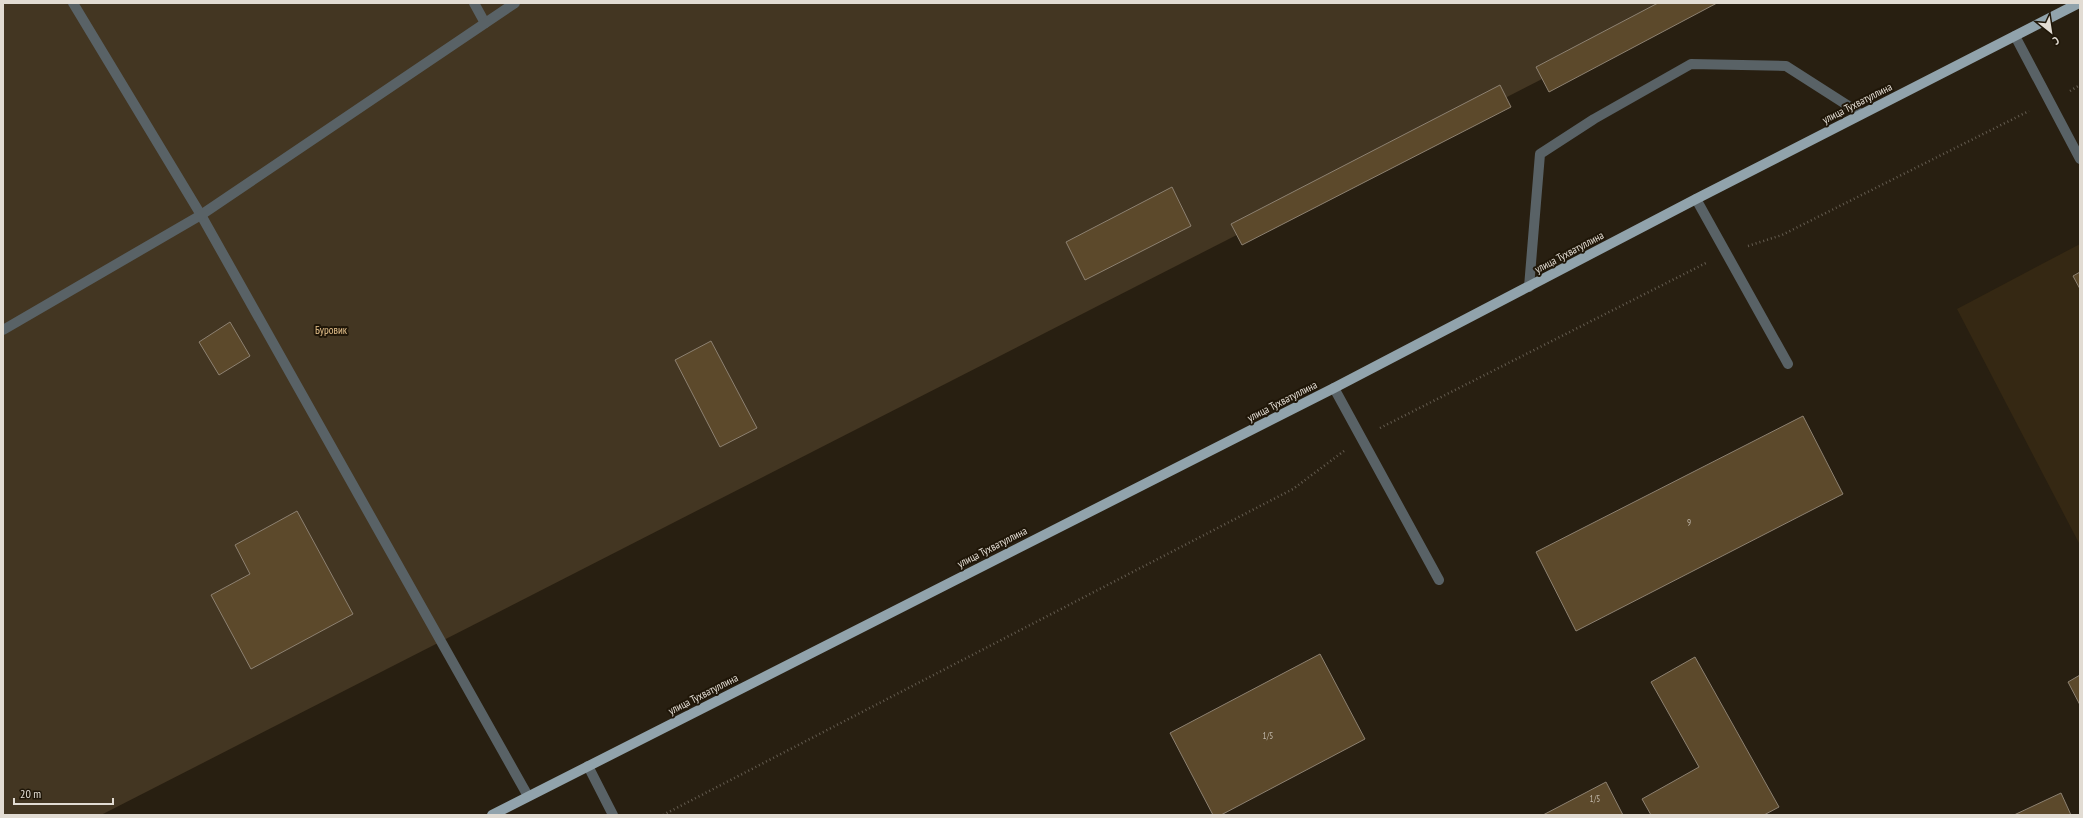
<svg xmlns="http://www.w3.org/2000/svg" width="2083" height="818" font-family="'PT Sans Narrow',sans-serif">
<rect width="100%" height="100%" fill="#281f11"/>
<!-- built -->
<polygon fill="#352813" points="2080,244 2080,545 1957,309"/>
<!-- green -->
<polygon fill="#433622" points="3,3 1691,3 101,815 3,815"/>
<!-- building -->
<g fill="#5c492b" stroke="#8d8171">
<polygon points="1658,3 1717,3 1549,92 1536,67"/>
<polygon points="1500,85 1511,107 1242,245 1231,224"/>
<polygon points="1172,187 1191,226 1085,280 1066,242"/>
<polygon points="2080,272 2080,289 2073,276"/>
<polygon points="230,322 250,356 219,375 199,342"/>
<polygon points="711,341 757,428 720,447 675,360"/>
<polygon points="1803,416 1843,494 1576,631 1536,552"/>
<polygon points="297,511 353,614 251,669 211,595 250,574 235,545"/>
<polygon points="1320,654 1365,739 1221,815 1213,815 1170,733"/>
<polygon points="1695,657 1779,807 1764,815 1651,815 1642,799 1699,767 1651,682"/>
<polygon points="2080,675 2080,705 2068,682"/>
<polygon points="1606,782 1623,815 1543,815"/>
<polygon points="2061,793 2071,815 2014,815"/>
</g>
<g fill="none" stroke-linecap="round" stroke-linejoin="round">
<!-- path -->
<g stroke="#655d51" stroke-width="2.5" stroke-dasharray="1 3" stroke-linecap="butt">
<polyline points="2070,91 2080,85"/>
<polyline points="1748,246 1782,235 2029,111"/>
<polyline points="1380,428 1706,263"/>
<polyline points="663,815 1293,489 1344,451"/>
</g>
<!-- service -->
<g stroke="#596266" stroke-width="10">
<polyline points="73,3 201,215 528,796"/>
<polyline points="474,3 485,23"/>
<polyline points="2015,36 2080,159"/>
<polyline points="1696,199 1788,364"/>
<polyline points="1529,287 1540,154 1594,119 1691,64 1786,66 1861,114"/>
<polyline points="3,330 201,215 515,3"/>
<polyline points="1334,388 1439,580"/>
</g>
<!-- minor -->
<polyline stroke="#596266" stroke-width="10" points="588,766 613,815"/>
<!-- primary -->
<polyline stroke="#91a3ac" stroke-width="10" points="492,815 1334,388 1696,199 2079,3"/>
</g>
<g text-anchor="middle" stroke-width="4" stroke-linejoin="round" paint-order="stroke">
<!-- number labels -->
<g font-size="9" fill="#c0b7a9">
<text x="1689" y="526">9</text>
<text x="1268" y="739">1/5</text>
<text x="1595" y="802">1/5</text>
</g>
<!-- street labels -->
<g font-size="11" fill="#e2dcd3" stroke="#1f1608">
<text transform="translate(1857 103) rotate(-27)" y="4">улица Тухватуллина</text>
<text transform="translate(1569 252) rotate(-28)" y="4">улица Тухватуллина</text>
<text transform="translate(1282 401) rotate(-27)" y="4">улица Тухватуллина</text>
<text transform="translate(992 547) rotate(-27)" y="4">улица Тухватуллина</text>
<text transform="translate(703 694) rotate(-27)" y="4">улица Тухватуллина</text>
</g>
<!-- park labels -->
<g font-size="11" fill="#e6c28c" stroke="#1f1608">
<text x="331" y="334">Буровик</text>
</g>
</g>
<!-- border -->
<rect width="2083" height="818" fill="none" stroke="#e2dcd3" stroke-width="8"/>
<!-- north arrow -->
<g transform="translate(2051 32) rotate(150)" stroke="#1f1608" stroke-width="3" paint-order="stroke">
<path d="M0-3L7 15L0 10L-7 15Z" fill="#e2dcd3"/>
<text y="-6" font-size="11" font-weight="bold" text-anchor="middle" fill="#e2dcd3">С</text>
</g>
<!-- scale -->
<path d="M14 798v6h99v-6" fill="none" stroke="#e2dcd3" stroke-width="2"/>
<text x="20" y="798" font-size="12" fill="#e2dcd3" stroke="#1f1608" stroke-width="3" paint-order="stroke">20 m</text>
</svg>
